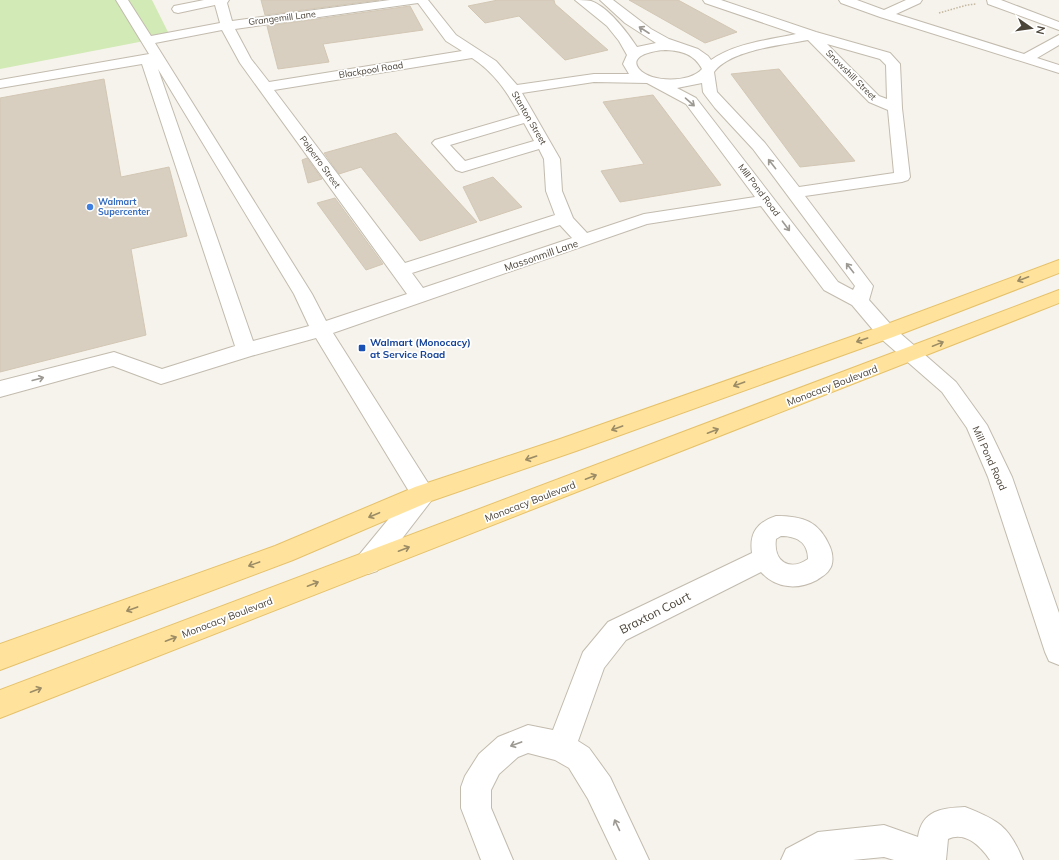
<svg xmlns="http://www.w3.org/2000/svg" width="1059" height="860" font-family="Mulish,sans-serif">
<rect width="100%" height="100%" fill="#f6f3ec"/>
<!-- green -->
<polygon fill="#d2eab5" points="0,0 152,0 170,36 0,69"/>
<!-- building -->
<g fill="#d8cfc1" stroke="#d3c7b4">
<polygon points="261,0 379,0 265,15"/>
<polygon points="498,0 554,0 555,4 608,50 565,60 519,16 485,23 468,6"/>
<polygon points="629,0 678,0 737,32 705,43"/>
<polygon points="410,6 423,30 323,44 329,62 278,69 267,26"/>
<polygon points="779,69 855,161 800,167 731,74"/>
<polygon points="104,79 121,177 169,167 187,236 131,249 146,335 0,372 0,98"/>
<polygon points="653,95 721,185 620,202 601,171 644,164 603,102"/>
<polygon points="396,133 477,222 420,241 361,167 339,174 324,153"/>
<polygon points="307,158 322,179 308,183 302,160"/>
<polygon points="493,177 522,207 480,221 463,187"/>
<polygon points="335,198 383,264 366,270 317,203"/>
</g>
<g fill="none" stroke-linecap="round" stroke-linejoin="round">
<!-- minor casing -->
<g stroke="#c2bbae" stroke-width="2">
<g id="minor">
<path d="M116,0H128L151,36L220,23L215,5L178,13L174,12L172,9L174,6L204,0H229L227,3L232,21L390,0H428L456,35L496,61L517,85L594,74H629L623,64L627,55L619,41L607,26L575,0C580,0 586,0 591,1C608,7 627,32 637,47L656,43L625,23L600,0H613L651,29L669,39L698,49L708,56L711,60C735,43 769,40 796,34L705,3L703,0H721L816,32L890,53L900,64L902,108L910,177L908,180L902,182L805,196L873,286L869,300L893,327L956,382L987,425L1012,477L1059,613V665L1049,661L1045,652L988,477L967,428L942,392L879,337L852,305L824,290L761,206L647,224L333,333L435,494L431,501L377,571L368,574L359,571L355,563L359,555L410,493L316,338L251,356L161,384L113,366L0,397V381L114,352L162,369L235,346L142,64L0,88V80L149,54ZM418,3L446,41L462,51L269,82L251,59L235,29ZM222,30L240,63L407,294L326,321L312,294L155,43ZM808,40L869,102L888,110L894,173L799,187L765,143L717,92L714,72C730,50 782,45 808,40ZM827,44L880,59L886,65L887,99L879,96ZM666,50C682,51 694,54 702,69C690,83 651,83 639,69C627,54 659,50 666,50ZM472,58C495,73 507,92 520,115L435,140L432,143L456,170L462,172L539,149L544,159L546,191L555,215L405,263L274,90ZM158,69L294,294L309,326L253,341ZM594,82L647,83L686,104L755,197L644,214L587,233L573,218L562,191L560,159L522,93ZM702,83L703,92L705,95L715,108L753,149L855,286L853,290L838,282L696,98L677,88ZM524,123L534,141L465,161L450,145ZM560,225L572,238L423,288L412,273Z"/>
<polygon points="839,0 857,0 884,10 906,0 922,0 920,3 896,14 1024,54 1059,35 1059,45 1037,58 1059,65 1059,73 880,17 841,3"/>
<polygon points="987,0 1001,0 1059,22 1059,30 988,4"/>
<path d="M776,516C803,516 819,521 830,547C833,554 834,564 829,570C827,574 821,577 817,580C798,590 776,589 761,572L626,640L604,668L578,741L589,748L610,777L649,860H617L588,799L569,768L555,760L528,753L518,757L499,774L491,790V808L513,860H481L461,808V787L465,776L479,754L498,737L528,725L553,730L583,652L608,622L752,553C749,532 758,522 776,516ZM781,536C796,536 808,542 808,559C789,572 773,561 776,539Z"/>
<path d="M965,807C998,820 1009,826 1023,860H990C981,847 966,831 948,839L946,860H894L884,857L853,860H781L786,849L818,832L884,825L918,837C922,810 942,808 965,807Z"/>
</g>
</g>
<!-- major casing -->
<g stroke="#e6c16a" stroke-width="2">
<g id="major">
<polygon points="1059,260 1059,273 893,337 576,451 431,501 293,560 0,670 0,644 275,546 415,487 560,439 879,327"/>
<polygon points="1059,290 1059,303 0,718 0,690"/>
</g>
</g>
<!-- path -->
<polyline stroke="#c4b79f" stroke-width="1.5" stroke-dasharray="1.5 1.5" stroke-linecap="butt" points="939,13 967,5 976,4"/>
<!-- minor -->
<use href="#minor" fill="#fff" fill-rule="evenodd"/>
<!-- major -->
<use href="#major" fill="#ffe39c" fill-rule="evenodd"/>
</g>
<!-- one-way arrows -->
<defs><path id="oneway-shaft" d="M-6 0H5M1.5-3L5.5 0L1.5 3" fill="none" stroke-width="1.6" stroke-linecap="round" stroke-linejoin="round"/></defs>
<g stroke="#9c9892">
<use href="#oneway-shaft" transform="translate(644 30) rotate(-147)"/>
<use href="#oneway-shaft" transform="translate(690 102) rotate(41)"/>
<use href="#oneway-shaft" transform="translate(772 164) rotate(-128)"/>
<use href="#oneway-shaft" transform="translate(786 226) rotate(53)"/>
<use href="#oneway-shaft" transform="translate(850 268) rotate(-128)"/>
<use href="#oneway-shaft" transform="translate(38 379) rotate(-15)"/>
<use href="#oneway-shaft" transform="translate(516 744) rotate(160)"/>
<use href="#oneway-shaft" transform="translate(617 825) rotate(-115)"/>
</g>
<g stroke="#9c8c66">
<use href="#oneway-shaft" transform="translate(1023 279) rotate(159)"/>
<use href="#oneway-shaft" transform="translate(862 340) rotate(161)"/>
<use href="#oneway-shaft" transform="translate(938 344) rotate(-22)"/>
<use href="#oneway-shaft" transform="translate(739 384) rotate(160)"/>
<use href="#oneway-shaft" transform="translate(617 428) rotate(160)"/>
<use href="#oneway-shaft" transform="translate(713 431) rotate(-21)"/>
<use href="#oneway-shaft" transform="translate(531 458) rotate(161)"/>
<use href="#oneway-shaft" transform="translate(591 477) rotate(-21)"/>
<use href="#oneway-shaft" transform="translate(374 515) rotate(157)"/>
<use href="#oneway-shaft" transform="translate(404 549) rotate(-21)"/>
<use href="#oneway-shaft" transform="translate(254 564) rotate(160)"/>
<use href="#oneway-shaft" transform="translate(313 584) rotate(-21)"/>
<use href="#oneway-shaft" transform="translate(132 609) rotate(160)"/>
<use href="#oneway-shaft" transform="translate(171 639) rotate(-21)"/>
<use href="#oneway-shaft" transform="translate(36 690) rotate(-21)"/>
</g>
<!-- markers -->
<circle fill="#3f7fe0" stroke="#fff" stroke-width="1.5" cx="90" cy="207" r="4"/>
<rect fill="#1a4fb4" stroke="#fff" stroke-width="1.5" x="358" y="344" width="8" height="8" rx="2"/>
<g text-anchor="middle" stroke-width="3.5" stroke-linejoin="round" paint-order="stroke">
<!-- far-street labels -->
<g font-size="9" fill="#4b4439" stroke="#fff">
<text transform="translate(282 18) rotate(-7)" y="3">Grangemill Lane</text>
<text transform="translate(371 70) rotate(-9)" y="3">Blackpool Road</text>
<text transform="translate(851 75) rotate(45)" y="3">Snowshill Street</text>
<text transform="translate(529 118) rotate(60)" y="3">Stanton Street</text>
<text transform="translate(320 162) rotate(54)" y="3">Polperro Street</text>
<text transform="translate(759 190) rotate(53)" y="3">Mill Pond Road</text>
</g>
<!-- far-shop labels -->
<g font-size="9" font-weight="bold" fill="#366cbe" stroke="#fff" text-anchor="start">
<text x="98" y="205">Walmart<tspan x="98" dy="10">Supercenter</tspan></text>
</g>
<!-- street labels -->
<g font-size="10" fill="#4b4439" stroke="#fff">
<text transform="translate(541 255) rotate(-19)" y="4">Massonmill Lane</text>
<text transform="translate(832 385) rotate(-21)" y="4">Monocacy Boulevard</text>
<text transform="translate(990 458) rotate(66)" y="4">Mill Pond Road</text>
<text transform="translate(530 501) rotate(-21)" y="4">Monocacy Boulevard</text>
<text transform="translate(227 617) rotate(-21)" y="4">Monocacy Boulevard</text>
</g>
<!-- transit labels -->
<g font-size="10" font-weight="bold" fill="#164399" stroke="#fff" text-anchor="start">
<text x="370" y="346">Walmart (Monocacy)<tspan x="370" dy="12">at Service Road</tspan></text>
</g>
<!-- near-street labels -->
<g font-size="12" fill="#4b4439" stroke="#fff">
<text transform="translate(655 613) rotate(-27)" y="4">Braxton Court</text>
</g>
</g>
<!-- north arrow -->
<g transform="translate(1031 28) rotate(103)" stroke="#ffffff" stroke-width="3" paint-order="stroke">
<path d="M0-3L7 15L0 10L-7 15Z" fill="#4b4439"/>
<text y="-6" font-size="11" font-weight="bold" text-anchor="middle" fill="#4b4439">N</text>
</g>
</svg>
